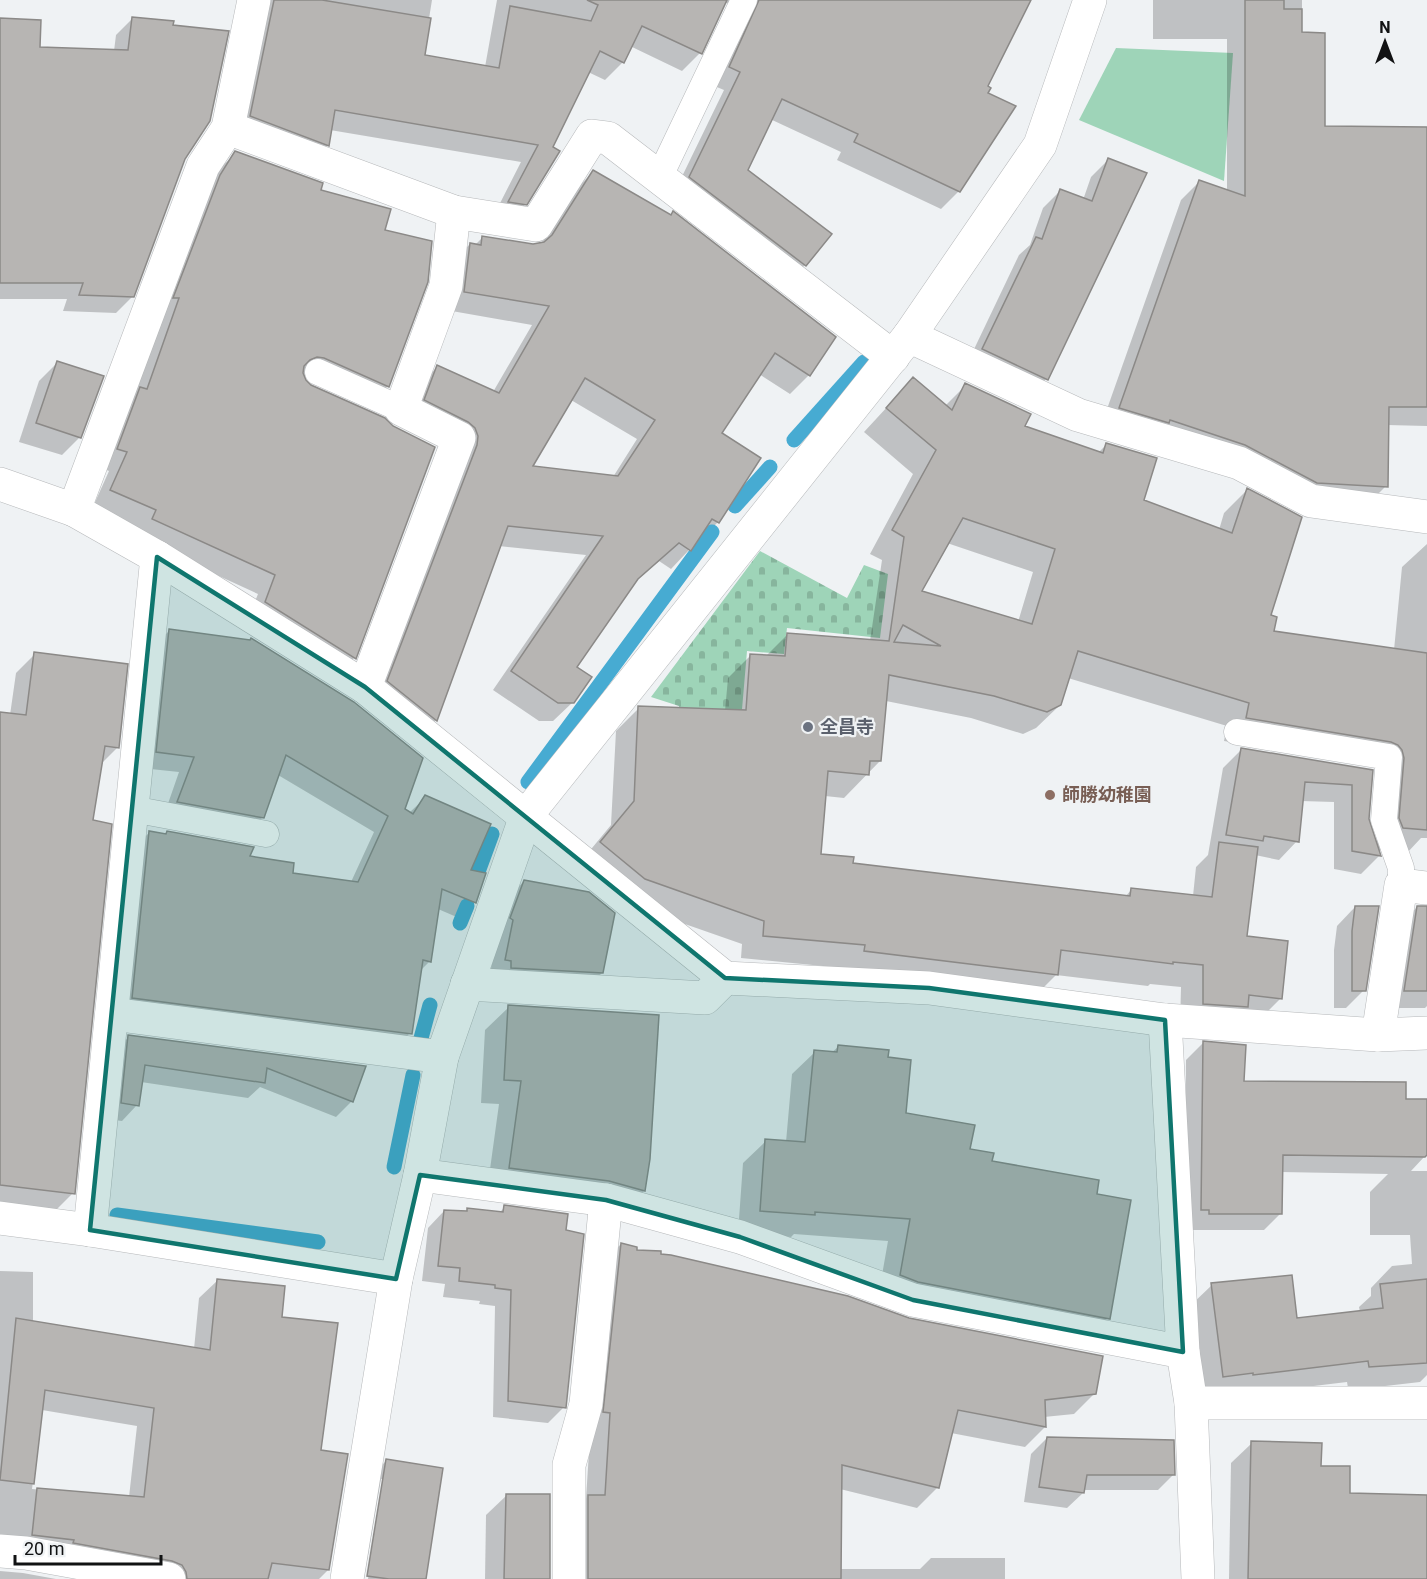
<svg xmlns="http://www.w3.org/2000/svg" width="1427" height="1579" font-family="Roboto,'Noto Sans JP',sans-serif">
<defs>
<pattern id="cemetery-stones" width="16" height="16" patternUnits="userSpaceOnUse" patternTransform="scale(1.5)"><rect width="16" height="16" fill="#9ed4b8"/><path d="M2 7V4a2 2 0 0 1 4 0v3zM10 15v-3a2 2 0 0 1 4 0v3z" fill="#87b59d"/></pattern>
</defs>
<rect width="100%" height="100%" fill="#eff2f4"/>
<!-- green -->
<polygon fill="#9ed4b8" points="1116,48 1233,53 1224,181 1079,120"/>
<!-- cemetery -->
<polygon fill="url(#cemetery-stones)" points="760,551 847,598 864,565 888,574 880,638 787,628 784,654 747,651 741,721 679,715 679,706 651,697"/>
<!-- shadow -->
<g fill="#0003" fill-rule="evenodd">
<polygon points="268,0 432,0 423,56 485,67 497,0 1020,0 986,87 959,191 941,209 837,160 841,152 770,119 746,171 829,234 805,265 787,283 673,195 724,90 712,85 733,4 725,3 700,53 682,71 630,46 623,62 605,80 588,72 526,204 507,222 492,219 521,162 330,130 328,145 310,163 233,134"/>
<polygon points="1153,0 1302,0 1302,34 1323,127 1427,128 1427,426 1387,425 1386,486 1367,505 1101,426 1181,200 1200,181 1227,191 1227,39 1153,39"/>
<polygon points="133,18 184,159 133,296 116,313 63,311 67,299 0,299 0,20 39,49 114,51 116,35"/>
<polygon points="236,153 320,192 383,231 388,386 369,405 302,376 311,387 434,448 354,658 336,677 247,621 258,594 134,537 92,509 109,471 99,467 217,171"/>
<polygon points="1108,160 1046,379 1030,396 966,366 1019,255 1030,245 1043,208 1060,191 1083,200 1091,177"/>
<path d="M593,172L834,338L809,375L790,394L759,374L720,433L718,522L699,541L696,539L689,550L671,569L659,561L632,584L575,667L573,702L553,721H539L493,690L586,555L499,546L436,720L417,739L369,700L459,456L406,419L419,386L437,367L493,392L532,325L446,310L451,263L470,244L475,245L483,237L533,245L541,244L574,191ZM571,400L637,439L613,477L531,467Z"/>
<polygon points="57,363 80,437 62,455 19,442 39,381"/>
<path d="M913,379L945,406L966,385L1023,427L1098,453L1106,445L1142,501L1219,530L1224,513L1247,490L1272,632L1394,650L1402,567L1427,544V838H1421L1407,853L1377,850L1379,856L1361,874L1334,869V802L1301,801L1297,841L1279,860L1255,855L1245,937L1281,998L1258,1021L1180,1026L1181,987L1150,984L1148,986L1056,975L1034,997L843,968L741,958L742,944L622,902L578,865L611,825L616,731L639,708L725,711L728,678L751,655L766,656L788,634L870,641L882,560L870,554L913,474L864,432ZM947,543L1033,572L1018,622L920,592ZM1068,678L1227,726L1224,741L1368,765L1375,768L1380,774L1382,781L1376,847L1368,819L1371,771L1242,749L1223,768L1208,855L1196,867L1193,896L1132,889L1125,897L851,864L819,856L825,796L844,798L880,761L886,701L971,718L1023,734L1036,728L1060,705Z"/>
<polygon points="169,631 403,810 409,813 426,797 469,871 484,874 474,902 459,918 438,909 430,961 420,971 410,1033 394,1049 117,1013 133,848 149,833 164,835 168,832 248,857 291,874 351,882 374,832 278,775 262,818 246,834 163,818 179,772 141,768 153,647"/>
<polygon points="35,654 118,747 100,765 91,821 73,1193 54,1212 0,1206 0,714 10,715 16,673"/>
<polygon points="524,881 602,973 584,990 489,977 507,899"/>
<polygon points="1355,907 1364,990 1346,1008 1334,1008 1334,950 1337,926"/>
<polygon points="1417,907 1427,907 1427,1006 1425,1008 1386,1008 1399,926"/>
<polygon points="509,1007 644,1191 620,1214 487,1191 499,1104 481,1103 485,1030"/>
<polygon points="129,1037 364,1067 352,1101 336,1117 260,1087 248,1098 141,1082 137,1105 122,1121 106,1119 113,1052"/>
<polygon points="1203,1043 1243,1082 1405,1100 1425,1156 1411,1171 1427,1171 1427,1375 1420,1382 1368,1388 1368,1386 1348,1388 1347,1382 1232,1396 1202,1397 1190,1306 1212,1285 1296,1320 1360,1312 1359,1307 1371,1296 1371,1288 1392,1266 1412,1264 1410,1235 1370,1235 1370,1192 1388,1174 1281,1172 1281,1213 1264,1230 1193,1230 1185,1226 1186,1060"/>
<polygon points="838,1047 886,1059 904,1114 991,1162 1095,1195 1108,1318 1086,1340 878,1298 888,1241 794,1234 791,1237 738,1233 743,1163 766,1141 786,1142 792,1074 815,1052 831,1053"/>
<polygon points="505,1207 564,1231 564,1407 548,1423 493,1417 495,1306 479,1304 480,1301 443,1297 445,1284 422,1281 428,1228 444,1211 465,1213 468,1210 499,1213"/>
<polygon points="621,1244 635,1252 659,1256 1095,1393 1074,1414 1044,1417 1045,1427 1025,1447 951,1433 937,1488 917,1508 840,1489 839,1569 920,1569 931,1558 1005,1558 1005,1579 568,1579 568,1517 586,1499 601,1264"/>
<path d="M0,1271L33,1272V1322L194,1349L199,1298L218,1280L280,1318L319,1451L328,1570L319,1579H155L0,1551ZM42,1410L137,1426L129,1497L32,1489Z"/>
<polygon points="1047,1438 1174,1474 1158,1490 1083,1490 1083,1493 1067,1508 1024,1502 1031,1454"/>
<polygon points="1252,1443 1320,1467 1348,1495 1403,1579 1229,1579 1231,1463"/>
<polygon points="386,1461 425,1579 368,1579 384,1479 381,1479 364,1579 351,1579 368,1479"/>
<polygon points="507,1495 549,1579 485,1579 486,1515"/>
<polygon points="0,1571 23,1573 56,1579 0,1579"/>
</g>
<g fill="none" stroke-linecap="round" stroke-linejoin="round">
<!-- stream -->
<g stroke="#47abd2" stroke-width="15">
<polyline points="794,440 864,362"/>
<polyline points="735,506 770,467"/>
<polyline points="528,782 712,532"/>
<polyline points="478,872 492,834"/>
<polyline points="460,923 467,906"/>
<polyline points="420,1042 430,1005"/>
<polyline points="394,1167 413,1075"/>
<polyline points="117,1215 318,1242"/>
</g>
</g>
<!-- building -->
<g fill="#b7b5b3" stroke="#8b8987" stroke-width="1.5" fill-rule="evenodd">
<polygon points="274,0 322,0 431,18 425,55 499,68 510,6 591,21 598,5 587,0 727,0 702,54 642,26 624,63 600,51 553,147 560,151 527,205 508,202 538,145 335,110 329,146 250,116"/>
<polygon points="759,0 1031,0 988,86 991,88 988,93 1016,106 960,192 854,142 858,134 782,99 748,170 832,234 806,266 689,177 740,72 729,67"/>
<polygon points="1245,0 1284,0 1284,9 1302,9 1302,32 1325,33 1325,126 1427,127 1427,407 1389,407 1388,487 1317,483 1245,445 1170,420 1169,423 1119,408 1199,180 1245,196"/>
<polygon points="132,17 174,21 173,25 229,31 210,121 185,159 134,297 79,295 83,283 0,283 0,18 41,20 40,47 128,50"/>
<polygon points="235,151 323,183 321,190 391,209 385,230 432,241 428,282 389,387 324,358 317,357 310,360 304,366 303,373 306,380 311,385 385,418 393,426 435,447 356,659 265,602 275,575 152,519 156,510 110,490 127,452 117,449 140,387 147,389 179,298 173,298 220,175"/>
<polygon points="1108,158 1147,173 1048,380 982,349 1036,237 1042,239 1060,189 1092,201"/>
<path d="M593,170L671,215L673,211L836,337L810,376L775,353L722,433L761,458L719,523L712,519L691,551L679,543L638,579L577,667L592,677L574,703H558L511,671L603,536L508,526L437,721L387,681L477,445L478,436L475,428L468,422L424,400L437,365L499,393L549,306L464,292L470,243L481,245L482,236L533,244L544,242L552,235ZM585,378L655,420L618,476L533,466Z"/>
<polygon points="57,361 104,376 81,438 36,423"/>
<path d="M913,377L952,410L965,383L1031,414L1025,426L1103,453L1106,443L1157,458L1144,500L1232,533L1247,488L1302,517L1271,615L1277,617L1274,631L1427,653V830L1403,828L1399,818L1404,758L1402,750L1398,745L1391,742L1246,718L1249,703L1078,651L1061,705L1047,712L994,696L889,675L881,761H870L869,775L828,771L821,854L854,857L853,863L1130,896L1131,888L1212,897L1219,842L1258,847L1247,936L1288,941L1282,999L1249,995L1248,1007L1203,1004V965L1173,962V964L1061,950L1058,975L864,951L865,945L763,936L764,921L645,879L600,842L634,801L638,706L746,710L750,654L785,656L787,633L889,641L904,537L892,530L936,450L886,408ZM963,518L1055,549L1032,624L922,591ZM903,625L941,646L894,642Z"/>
<polygon points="169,629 250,640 251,638 354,702 423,758 405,809 413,814 425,795 491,824 471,870 486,873 476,903 442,889 431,962 423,960 412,1034 132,998 149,831 166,834 167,831 254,847 250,856 294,863 293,873 358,882 388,816 286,755 264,818 177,802 194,757 156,752"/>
<polygon points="34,652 128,664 119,748 105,746 93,820 112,824 75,1194 0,1185 0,712 26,715"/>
<polygon points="1241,748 1373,770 1369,819 1381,856 1352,851 1352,785 1305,782 1299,842 1264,836 1263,841 1226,835"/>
<polygon points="524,880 589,892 615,913 603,973 511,968 511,961 505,960 513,920 510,918"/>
<polygon points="1355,906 1379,906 1366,991 1352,991 1352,931"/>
<polygon points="1417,906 1427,906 1427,991 1404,991"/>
<polygon points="508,1005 659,1015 650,1159 645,1191 609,1181 509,1168 521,1081 504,1080"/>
<polygon points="128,1035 366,1066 353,1102 267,1068 265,1083 145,1065 139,1106 121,1103"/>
<polygon points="1203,1041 1246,1045 1244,1081 1406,1082 1406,1099 1427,1099 1427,1155 1425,1157 1283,1155 1282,1214 1209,1214 1209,1210 1201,1210"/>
<polygon points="838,1045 889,1050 888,1057 911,1060 906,1113 975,1125 970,1149 994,1153 992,1161 1099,1180 1097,1194 1131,1200 1110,1319 918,1282 900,1275 910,1219 815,1212 815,1215 760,1211 765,1139 805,1142 814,1050 837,1052"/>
<polygon points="504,1205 568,1214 566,1230 584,1234 566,1408 508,1401 511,1290 495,1288 495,1285 459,1281 460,1268 438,1266 444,1210 467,1211 467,1208 503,1212"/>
<polygon points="621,1243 637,1247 637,1250 661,1251 661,1254 671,1255 848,1296 909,1318 1103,1356 1096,1394 1045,1400 1046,1427 958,1410 939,1488 842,1465 841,1579 588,1579 588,1495 605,1495 610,1413 603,1412"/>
<polygon points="1292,1275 1297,1318 1383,1308 1380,1284 1427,1279 1427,1363 1369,1367 1368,1361 1253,1375 1253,1373 1223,1377 1211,1283"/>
<polygon points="217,1279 285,1286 282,1317 338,1323 321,1450 348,1454 329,1570 272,1563 268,1579 187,1579 186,1572 182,1565 172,1561 73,1543 74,1540 32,1535 37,1488 144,1497 154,1408 45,1390 34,1484 0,1480 16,1318 210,1350"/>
<polygon points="1047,1437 1174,1440 1175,1475 1087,1475 1084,1493 1039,1487"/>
<polygon points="1251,1441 1322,1443 1321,1466 1350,1466 1350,1493 1427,1495 1427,1579 1248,1579"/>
<polygon points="386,1459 443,1468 426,1579 389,1579 367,1576"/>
<polygon points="506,1494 550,1494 550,1579 504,1579"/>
</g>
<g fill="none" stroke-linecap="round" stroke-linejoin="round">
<!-- lane casing -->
<g stroke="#b6b8ba" stroke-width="27">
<g id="lane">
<polyline points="659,178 744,0"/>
<polyline points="318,372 401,409"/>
<polyline points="1237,732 1389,757 1384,820 1401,868 1401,885"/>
<polyline points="132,809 266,834"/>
</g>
</g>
<!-- street casing -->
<g stroke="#b6b8ba" stroke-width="34">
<g id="street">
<polyline points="228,128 454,212 536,225 592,136 608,138 893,357"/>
<polyline points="909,336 1078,415 1239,463 1311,501 1427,517"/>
<polyline points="0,484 74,510 157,557 365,687 725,978 929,988 1165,1020 1378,1035 1427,1033"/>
<polyline points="74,510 203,166 228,128 254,0"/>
<polyline points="365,687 459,438 401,409 446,286 454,212"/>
<polyline points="467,984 705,998 725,978"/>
<polyline points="112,1014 442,1057"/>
<polyline points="1378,1035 1401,885 1427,888"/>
<polyline points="420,1175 606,1200 740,1237 913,1300 1183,1352 1165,1020"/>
<polyline points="0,1218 90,1230 396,1279"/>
<polyline points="90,1230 157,557"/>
<polyline points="1183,1352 1191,1403 1198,1579"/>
<polyline points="1191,1403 1427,1403"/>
<polyline points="0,1551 26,1553 169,1579"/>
<polyline points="347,1579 396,1279 420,1175 442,1057 526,816 909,336 1040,145 1090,0"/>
<polyline points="569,1579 569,1465 586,1404 606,1200"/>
</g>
</g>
<!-- lane -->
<use href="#lane" stroke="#fff" stroke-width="26"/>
<!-- street -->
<use href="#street" stroke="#fff" stroke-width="33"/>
</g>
<!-- marked area -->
<path fill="#0f766e" fill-opacity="0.2" stroke="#0f766e" stroke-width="4.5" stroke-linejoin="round" d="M157,557L365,687L725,978L929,988L1165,1020L1183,1352L913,1300L740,1237L606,1200L420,1175L396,1279L90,1230Z"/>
<!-- markers -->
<circle fill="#6b7280" stroke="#eff2f4" stroke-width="2" cx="808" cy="727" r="6"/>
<circle fill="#8d6e63" stroke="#eff2f4" stroke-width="2" cx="1050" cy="795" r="6"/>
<g text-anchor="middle" stroke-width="4.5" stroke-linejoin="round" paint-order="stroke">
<!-- worship labels -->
<g font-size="18" font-weight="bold" fill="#5b616d" stroke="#eff2f4" text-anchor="start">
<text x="820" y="733">全昌寺</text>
</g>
<!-- education labels -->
<g font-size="18" font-weight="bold" fill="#785e54" stroke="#eff2f4" text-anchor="start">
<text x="1062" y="801">師勝幼稚園</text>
</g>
</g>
<!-- north arrow -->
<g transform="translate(1385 42)" stroke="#eff2f4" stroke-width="4.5" paint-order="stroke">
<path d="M0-4.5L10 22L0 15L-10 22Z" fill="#111213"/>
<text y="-9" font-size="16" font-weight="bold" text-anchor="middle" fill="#111213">N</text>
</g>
<!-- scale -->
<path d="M15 1555v9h146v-9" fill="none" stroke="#111213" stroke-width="3"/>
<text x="24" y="1555" font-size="18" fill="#111213" stroke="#eff2f4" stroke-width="4.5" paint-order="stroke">20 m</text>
</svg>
